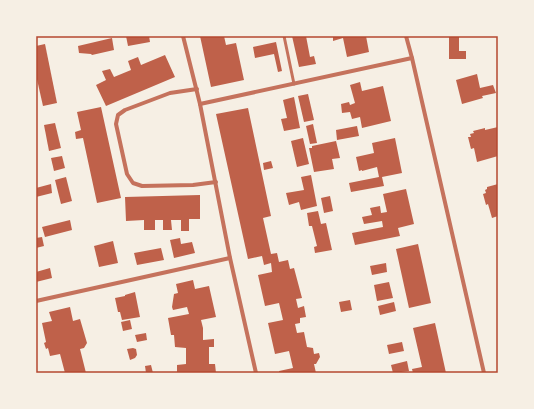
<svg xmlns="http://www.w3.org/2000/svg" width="534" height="409" font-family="'Roboto Condensed',sans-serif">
<rect width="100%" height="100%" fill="#f6efe4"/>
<!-- building -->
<g fill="#bf614a">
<polygon points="126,36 149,36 150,42 128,46"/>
<polygon points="200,36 224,36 226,45 236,43 244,80 211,87"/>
<polygon points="292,36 306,36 310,57 314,56 316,64 299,67"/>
<polygon points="333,36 366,36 369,52 347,57 343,38 333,41"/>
<polygon points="449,36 459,36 459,51 466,51 466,59 449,59"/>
<polygon points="112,38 114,50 92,55 91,54 79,53 78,46"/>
<polygon points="276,42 282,71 278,72 274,54 255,58 253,47"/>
<polygon points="45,44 57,103 43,106 36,75 36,46"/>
<polygon points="165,55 175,77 106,106 96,85 106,80 102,71 110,69 114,77 131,70 128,61 138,57 141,65"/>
<polygon points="477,74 480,88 493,85 496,93 482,96 483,98 462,104 456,80"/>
<polygon points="360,82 362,91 383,86 391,121 362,128 360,117 352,119 350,112 342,113 341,104 349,102 350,105 355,103 350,85"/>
<polygon points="308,94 314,120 304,122 298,96"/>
<polygon points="294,97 300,128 284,131 281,119 287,118 283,100"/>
<polygon points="101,107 121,198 97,203 83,138 76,139 75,132 81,130 77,112"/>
<polygon points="248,108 271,216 263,218 271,254 277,253 279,262 288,260 290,269 294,268 302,298 296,299 298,308 304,306 306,317 300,318 300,323 295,324 297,333 304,332 307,347 313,348 314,354 319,353 320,357 316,364 314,364 316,373 279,373 279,371 293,368 289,351 275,354 268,323 283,320 279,303 265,306 258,275 272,272 271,263 264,265 262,256 248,259 216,114"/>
<polygon points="55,123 61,148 49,151 44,125"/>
<polygon points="313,124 317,143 310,144 306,126"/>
<polygon points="357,126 359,136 337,140 336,130"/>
<polygon points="498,127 498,156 477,162 474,148 471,149 468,137 471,137 470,134 474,133 473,131 485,128 485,130"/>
<polygon points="303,138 309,164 297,167 291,141"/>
<polygon points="395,138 402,173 382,177 384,186 351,192 349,183 379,177 377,167 362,171 362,170 359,171 356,157 374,153 372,143"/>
<polygon points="336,141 340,158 332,159 334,169 314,172 309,148 312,148 312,146"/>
<polygon points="62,156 65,168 54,171 51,158"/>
<polygon points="271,161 273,168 264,170 263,163"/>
<polygon points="311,175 317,206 301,210 299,202 289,205 286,193 304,190 301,177"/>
<polygon points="66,177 72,201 61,204 55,180"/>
<polygon points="51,184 52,193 36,197 36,188"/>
<polygon points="498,184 498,216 492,218 488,204 486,205 483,194 486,193 485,190 487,189 487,187"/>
<polygon points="406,189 414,224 398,228 400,236 355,245 352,233 383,227 382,221 364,224 362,217 372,215 370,208 380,206 381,213 387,212 383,194"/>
<polygon points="200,195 200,219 189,219 189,231 181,231 181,220 171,220 172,230 163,230 163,220 155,220 155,230 144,230 144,220 126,221 125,197"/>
<polygon points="330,196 333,211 324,213 321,198"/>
<polygon points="318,211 321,224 326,223 332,250 315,253 314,247 317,246 312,226 309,226 307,213"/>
<polygon points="70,220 72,230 45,237 42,227"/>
<polygon points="42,237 44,246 36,248 36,238"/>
<polygon points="180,238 181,244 192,242 195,253 174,258 170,240"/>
<polygon points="113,241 118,263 99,267 94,246"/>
<polygon points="418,244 431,303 409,308 396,249"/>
<polygon points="161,248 164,260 137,265 134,253"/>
<polygon points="386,263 387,272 372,275 370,266"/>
<polygon points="50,268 52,278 36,282 36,272"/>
<polygon points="193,280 195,289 209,286 216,317 201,320 203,328 203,340 214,339 214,347 209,347 209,364 215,364 216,373 177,373 177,365 186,364 186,348 175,347 174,335 171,335 168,318 189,314 187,307 173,310 172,307 174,294 178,293 176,284"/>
<polygon points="389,282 393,298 377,301 374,285"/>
<polygon points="135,292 140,317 122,320 120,312 118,312 115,298 125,296 125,295"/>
<polygon points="350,300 352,310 341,312 339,302"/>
<polygon points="394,302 396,311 380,315 378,306"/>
<polygon points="70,307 73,321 80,319 87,343 84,348 80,349 86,373 65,373 60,354 50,356 48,348 46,349 44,343 46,342 42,323 52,321 49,312"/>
<polygon points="130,320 132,329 123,331 121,322"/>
<polygon points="435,323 446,373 413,373 412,369 422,367 413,328"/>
<polygon points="146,333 147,340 137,342 135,335"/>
<polygon points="402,342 404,351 389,354 387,345"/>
<polygon points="133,348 136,349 137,355 135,358 130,360 127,349"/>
<polygon points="407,361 409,371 393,373 391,365"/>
<polygon points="151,365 153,373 146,373 145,366"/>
</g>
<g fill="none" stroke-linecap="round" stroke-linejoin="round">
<!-- service -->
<polyline stroke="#c5725c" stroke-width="3" points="284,36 294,84"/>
<!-- minor -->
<g stroke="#c5725c" stroke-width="4">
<polyline points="183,36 200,104 230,258 256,373"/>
<polyline points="406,36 412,58 484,373"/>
<polyline points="197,89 170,93 125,110 118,115 116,124 127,174 133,183 142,186 193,185 216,182"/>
<polyline points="200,104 412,58"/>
<polyline points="36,301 230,258"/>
</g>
</g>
<!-- border -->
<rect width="534" height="409" fill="none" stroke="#f6efe4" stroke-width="74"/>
<rect x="37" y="37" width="460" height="335" fill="none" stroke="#b5482f" stroke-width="1.5"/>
</svg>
